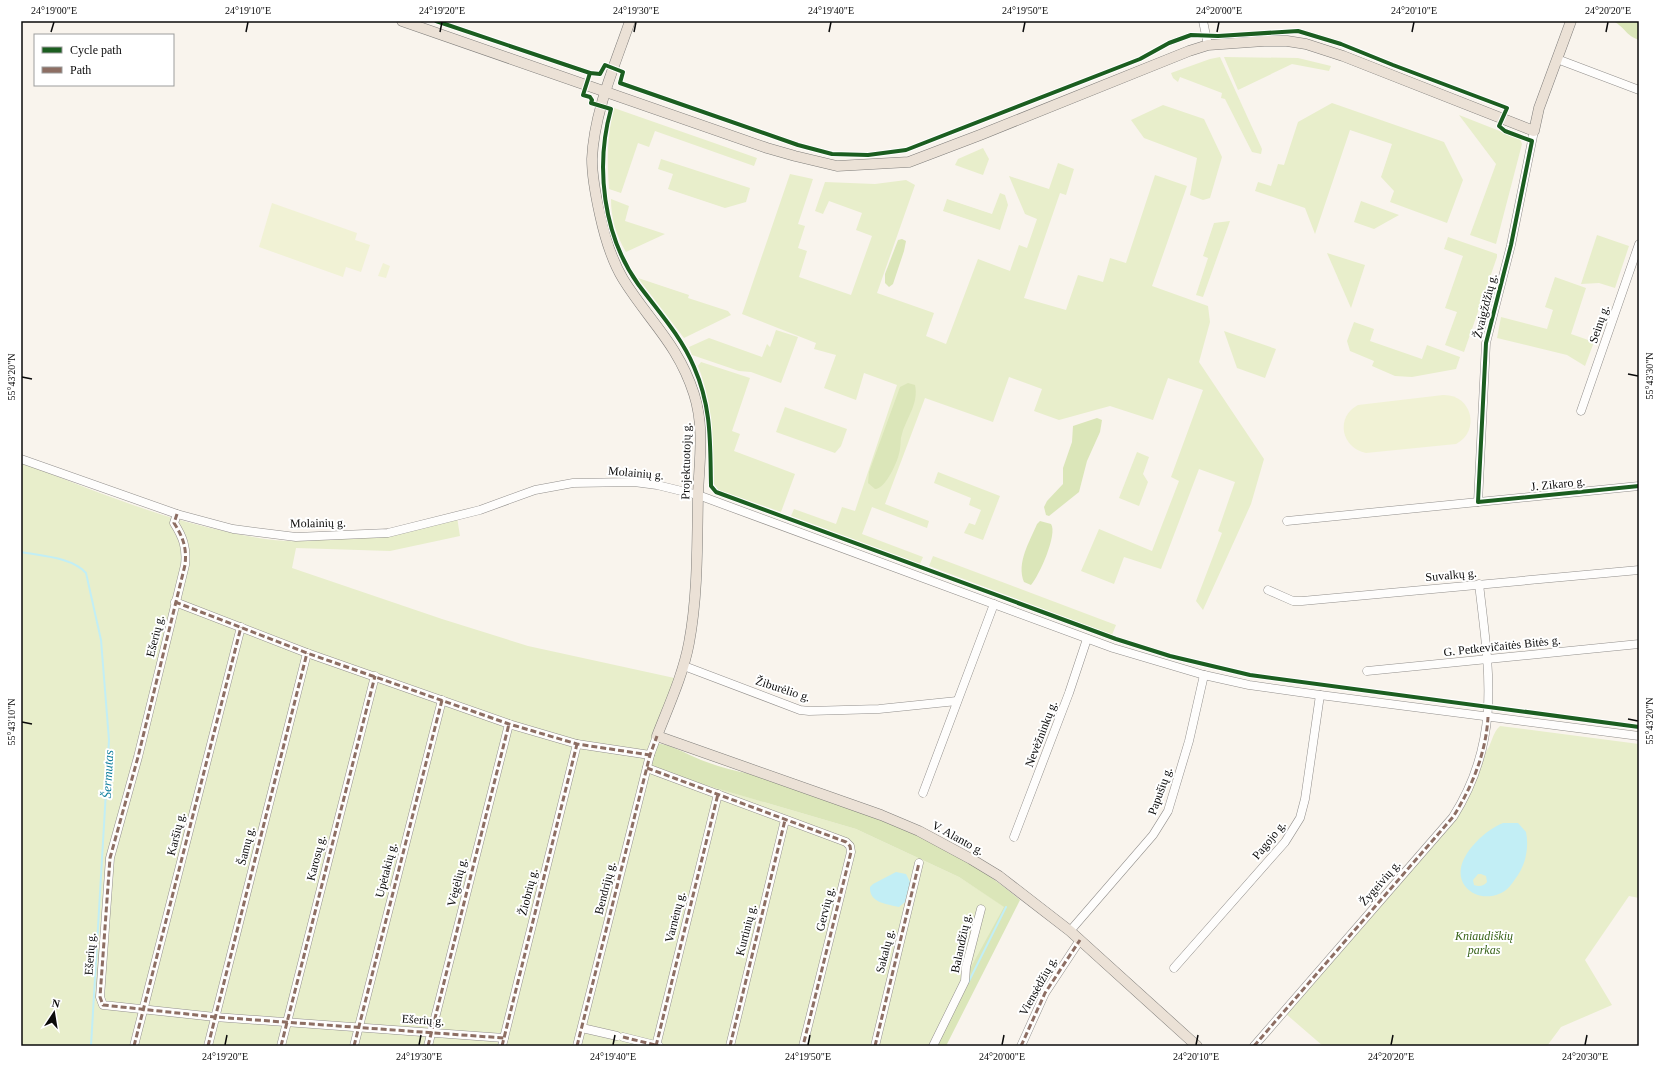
<svg xmlns="http://www.w3.org/2000/svg" width="1660" height="1067" font-family="'Times New Roman',serif">
<rect width="100%" height="100%" fill="#f9f4ed"/>
<!-- green -->
<g fill="#e8eecb">
<polygon points="1220,57 1262,149 1261,154 1252,152 1225,99 1221,98 1222,93 1180,77 1178,82 1173,78 1171,73 1210,59"/>
<polygon points="1224,57 1298,58 1331,66 1329,71 1292,64 1238,90"/>
<polygon points="1332,103 1444,142 1463,180 1447,223 1390,202 1394,191 1381,177 1392,144 1350,130 1315,234 1305,208 1255,191 1258,182 1271,186 1278,164 1284,165 1298,122"/>
<polygon points="1163,105 1204,119 1222,157 1210,198 1203,200 1190,195 1197,158 1144,138 1131,120"/>
<path d="M614,108L757,158L754,166L655,131L649,147L638,143L621,193L609,189C607,161 607,135 614,108Z"/>
<polygon points="1459,115 1520,139 1522,144 1496,244 1470,235 1496,164"/>
<polygon points="983,148 989,159 983,175 955,165 958,159"/>
<polygon points="661,159 750,188 746,202 725,208 668,189 673,174 658,169"/>
<polygon points="1058,163 1074,169 1066,195 1060,193 1024,298 1066,310 1078,275 1103,282 1110,258 1126,263 1155,175 1187,186 1152,286 1208,306 1210,322 1199,362 1264,459 1251,504 1203,610 1196,601 1222,533 1218,531 1235,482 1199,469 1161,569 1124,557 1114,584 1081,571 1099,529 1152,551 1179,481 1171,477 1203,390 1168,378 1153,420 1110,406 1059,420 1034,411 1042,389 1009,377 993,422 925,398 885,504 929,521 927,528 872,507 862,534 923,557 920,564 791,516 794,509 836,524 842,507 855,511 897,385 864,373 856,400 824,388 836,355 814,349 816,343 742,314 790,174 813,179 798,224 805,226 798,248 807,251 799,277 851,295 872,236 856,230 862,213 829,201 823,214 815,211 825,182 875,184 906,180 915,185 877,293 934,313 926,336 946,344 978,259 1010,271 1019,245 1027,248 1037,219 1025,214 1009,176 1049,189"/>
<polygon points="1000,193 1005,195 1008,205 1000,230 943,211 947,199 992,214"/>
<path d="M611,199L629,206L625,221L665,234L626,252C616,235 611,219 611,199Z"/>
<polygon points="1361,201 1399,215 1374,229 1354,222"/>
<polygon points="1230,221 1203,297 1196,295 1208,258 1203,256 1214,223"/>
<polygon points="1597,235 1629,246 1615,288 1599,283 1581,284"/>
<polygon points="1448,237 1497,254 1497,257 1464,352 1445,345 1457,312 1445,308 1463,256 1444,249"/>
<polygon points="1327,253 1365,265 1351,308"/>
<polygon points="1555,277 1586,288 1571,334 1594,342 1585,366 1567,355 1497,338 1501,317 1547,329 1553,310 1545,307"/>
<polygon points="638,278 689,295 688,298 728,311 731,315 684,338"/>
<polygon points="1354,322 1374,329 1370,341 1422,359 1427,345 1460,357 1456,369 1412,377 1395,376 1372,366 1374,361 1350,351 1347,341"/>
<polygon points="776,330 798,337 781,383 751,372 739,371 692,355 689,347 709,338 762,357 767,344 770,347"/>
<polygon points="1224,331 1276,349 1265,378 1237,368"/>
<path d="M701,362L750,378L732,431L740,434L734,451L795,474L781,512L718,490L714,484C712,441 714,407 698,366Z"/>
<polygon points="785,407 847,429 841,446 835,453 776,432"/>
<polygon points="1137,452 1149,457 1143,474 1148,482 1139,506 1119,498"/>
<path d="M21,462C89,489 156,517 228,532C254,538 280,542 306,541L307,537L388,533L457,517L460,536L390,551L296,548L292,568L442,619L528,646L679,679L648,768L856,829L959,877L1005,907L932,1038L931,1046H21Z"/>
<polygon points="938,472 1000,496 983,540 964,533 969,523 975,525 981,510 969,505 971,498 934,483"/>
<polygon points="933,556 1116,625 1112,635 929,566"/>
<path d="M1500,726L1639,744V898L1629,896L1585,960L1612,1005L1561,1027L1547,1046H1323L1286,1014L1455,819L1486,752C1492,744 1492,733 1500,726Z"/>
</g>
<!-- forest -->
<g fill="#dbe6b9">
<path d="M1613,21H1639V40C1625,35 1626,28 1613,21Z"/>
<polygon points="902,239 906,241 904,251 893,284 889,287 885,283 885,274 898,240"/>
<path d="M908,383L915,385C919,403 907,417 902,434C900,439 901,444 900,449C899,459 886,489 875,489L868,483L869,472L900,387Z"/>
<polygon points="1097,418 1102,420 1100,432 1087,461 1079,492 1049,516 1046,515 1044,507 1047,501 1063,484 1063,468 1072,442 1073,426"/>
<path d="M1040,521L1051,524C1058,534 1039,576 1031,585L1024,582C1016,563 1030,541 1037,524Z"/>
<path d="M655,743C673,745 684,753 701,760C717,766 734,771 751,774C843,807 945,834 1020,900L946,1046H931L932,1038L1004,907L959,877L856,829L647,768Z"/>
</g>
<!-- pitch -->
<g fill="#f1f2d5">
<polygon points="272,203 357,233 355,240 370,245 361,272 346,267 343,277 259,247"/>
<polygon points="383,263 390,266 386,278 378,276"/>
<path d="M1443,395C1472,394 1481,431 1456,444L1366,453C1341,448 1335,417 1358,405Z"/>
</g>
<!-- water -->
<g fill="#c2eef5" fill-rule="evenodd">
<path d="M1503,823H1518L1526,832C1529,846 1526,863 1518,875C1514,880 1511,886 1506,890C1494,899 1475,899 1465,886C1448,863 1484,830 1503,823ZM1478,874H1481L1486,876L1487,882C1484,886 1479,887 1474,885L1473,880Z"/>
<path d="M896,872L906,874L910,882L905,902L899,907C887,904 869,903 870,887L873,884Z"/>
</g>
<g fill="none" stroke-linecap="round" stroke-linejoin="round">
<!-- stream -->
<g stroke="#c2eef5" stroke-width="2">
<path d="M21,552C41,556 72,557 86,573L101,640L109,740L91,1046"/>
<polyline points="968,983 1006,907"/>
</g>
<!-- minor casing -->
<g stroke="#928f8c" stroke-width="9">
<g id="minor">
<polyline points="1203,21 1208,45"/>
<polyline points="1557,59 1639,90"/>
<polyline points="1581,411 1639,244"/>
<polyline points="21,459 177,514 233,529 296,537 388,533 480,510 535,490 573,483 634,482 657,485 698,495 1113,648 1204,675 1249,685 1320,695 1639,736"/>
<polyline points="1478,502 1486,343 1511,245 1534,131"/>
<path d="M177,514L174,523C183,537 187,548 185,565L138,757L110,858L100,997L103,1005L215,1017L504,1038"/>
<polyline points="1287,521 1639,486"/>
<polyline points="1268,590 1293,601 1302,601 1639,570"/>
<polyline points="175,602 307,653 509,724 577,744 650,755"/>
<polyline points="684,666 800,710 809,711 879,709 957,701"/>
<polyline points="1367,671 1639,644"/>
<polyline points="647,768 846,842 850,846 851,852 803,1046"/>
<polyline points="923,793 994,604"/>
<polyline points="1014,837 1069,693 1087,639"/>
<polyline points="1070,931 1153,835 1168,811 1189,741 1204,675"/>
<polyline points="1174,968 1285,842 1300,818 1305,799 1320,695"/>
<polyline points="582,1028 617,1036"/>
<polyline points="623,1037 659,1046"/>
<polyline points="134,1046 241,627"/>
<polyline points="208,1046 307,653"/>
<polyline points="281,1046 375,676"/>
<polyline points="354,1046 442,700"/>
<polyline points="428,1046 509,724"/>
<polyline points="502,1046 577,744"/>
<polyline points="577,1046 650,755 657,736"/>
<polyline points="656,1046 718,794"/>
<polyline points="730,1046 785,820"/>
<polyline points="875,1046 919,863"/>
<polyline points="933,1046 965,981 966,967 981,909"/>
<polyline points="1021,1046 1045,993 1080,940"/>
<path d="M1254,1046L1453,817C1502,740 1489,670 1479,584"/>
</g>
</g>
<!-- major casing -->
<g stroke="#7f7d7a" stroke-width="11">
<g id="major">
<polyline points="402,21 767,148 795,156 837,166 909,162 980,135 1189,51 1208,45 1264,41 1287,41 1306,44 1343,56 1534,131 1539,108 1571,21"/>
<path d="M630,21C615,65 594,112 592,159C592,178 596,197 600,215C605,238 611,259 623,279C649,321 678,344 694,394C705,428 699,462 698,496C697,545 698,595 689,643C683,675 669,705 657,736L881,815L919,831L971,859L999,876L1070,931L1197,1046"/>
</g>
</g>
<!-- minor -->
<use href="#minor" stroke="#fefdfc" stroke-width="8"/>
<!-- major -->
<use href="#major" stroke="#ebe1d6" stroke-width="10"/>
<!-- quiet -->
<g stroke="#8d6e63" stroke-width="3" stroke-dasharray="6 3" stroke-linecap="butt">
<path d="M177,514L174,523C183,537 187,548 185,565L138,757L110,858L100,997L103,1005L215,1017L504,1038"/>
<polyline points="175,602 307,653 509,724 577,744 650,755"/>
<polyline points="647,768 846,842 850,846 851,852 803,1046"/>
<polyline points="623,1037 659,1046"/>
<polyline points="134,1046 241,627"/>
<polyline points="208,1046 307,653"/>
<polyline points="281,1046 375,676"/>
<polyline points="354,1046 442,700"/>
<polyline points="428,1046 509,724"/>
<polyline points="502,1046 577,744"/>
<polyline points="577,1046 650,755 657,736"/>
<polyline points="656,1046 718,794"/>
<polyline points="730,1046 785,820"/>
<polyline points="875,1046 919,863"/>
<polyline points="1021,1046 1045,993 1080,940"/>
<path d="M1254,1046L1453,817C1472,787 1486,753 1488,717"/>
</g>
<!-- cycleway casing -->
<g stroke="#fff" stroke-width="6">
<g id="cycleway">
<polyline points="436,21 590,73 600,74 605,65 623,72 620,83 798,145 832,154 868,155 906,150 1140,59 1169,43 1191,35 1218,36 1298,31 1341,44 1393,65 1507,108 1499,126 1505,131 1532,141 1511,245 1486,343 1478,502 1639,486"/>
<path d="M590,73L583,95L590,97L592,100L591,103L611,109C595,166 603,235 638,284C658,311 681,336 694,367C712,408 710,443 711,486L716,492L1116,639L1170,656L1250,675L1639,727"/>
</g>
</g>
<!-- cycleway -->
<use href="#cycleway" stroke="#1b5e20" stroke-width="4"/>
</g>
<!-- ticks -->
<path fill="none" stroke="#0a0a0a" stroke-width="1.5" d="M51,32L54,22M246,32L248,22M440,32L442,22M634,32L636,22M829,32L831,22M1023,32L1025,22M1217,32L1219,22M1412,32L1414,22M1606,32L1608,22M1628,374L1638,376M22,377L32,379M1628,719L1638,721M22,722L32,724M225,1045L227,1035M419,1045L421,1035M613,1045L615,1035M808,1045L810,1035M1002,1045L1004,1035M1196,1045L1198,1035M1391,1045L1393,1035M1585,1045L1587,1035"/>
<g text-anchor="middle" stroke-width="4" stroke-linejoin="round" paint-order="stroke">
<!-- street labels -->
<g font-size="12" fill="#0a0a0a" stroke="#fff">
<text transform="translate(1485 306) rotate(-76)" y="4">Žvaigždžių g.</text>
<text transform="translate(1599 324) rotate(-71)" y="4">Seinų g.</text>
<text transform="translate(686 461) rotate(-89)" y="4">Projektuotojų g.</text>
<text transform="translate(636 473) rotate(5)" y="4">Molainių g.</text>
<text transform="translate(1558 484) rotate(-6)" y="4">J. Zikaro g.</text>
<text transform="translate(318 523) rotate(-1)" y="4">Molainių g.</text>
<text transform="translate(1451 575) rotate(-5)" y="4">Suvalkų g.</text>
<text transform="translate(155 636) rotate(-76)" y="4">Ešerių g.</text>
<text transform="translate(1502 646) rotate(-6)" y="4">G. Petkevičaitės Bitės g.</text>
<text transform="translate(783 689) rotate(18)" y="4">Žiburėlio g.</text>
<text transform="translate(1041 734) rotate(-69)" y="4">Nevėžninkų g.</text>
<text transform="translate(1160 791) rotate(-70)" y="4">Papušių g.</text>
<text transform="translate(176 834) rotate(-76)" y="4">Karšių g.</text>
<text transform="translate(958 838) rotate(29)" y="4">V. Alanto g.</text>
<text transform="translate(1269 840) rotate(-51)" y="4">Pagojo g.</text>
<text transform="translate(246 846) rotate(-76)" y="4">Šamų g.</text>
<text transform="translate(316 858) rotate(-76)" y="4">Karosų g.</text>
<text transform="translate(386 870) rotate(-76)" y="4">Upėtakių g.</text>
<text transform="translate(457 882) rotate(-76)" y="4">Vėgėlių g.</text>
<text transform="translate(1380 883) rotate(-49)" y="4">Žygeivių g.</text>
<text transform="translate(605 888) rotate(-76)" y="4">Bendrijų g.</text>
<text transform="translate(528 892) rotate(-76)" y="4">Žiobrių g.</text>
<text transform="translate(825 909) rotate(-76)" y="4">Gervių g.</text>
<text transform="translate(675 917) rotate(-76)" y="4">Varnėnų g.</text>
<text transform="translate(746 930) rotate(-76)" y="4">Kurtinių g.</text>
<text transform="translate(961 943) rotate(-78)" y="4">Balandžių g.</text>
<text transform="translate(885 951) rotate(-76)" y="4">Sakalų g.</text>
<text transform="translate(90 954) rotate(-86)" y="4">Ešerių g.</text>
<text transform="translate(1038 986) rotate(-61)" y="4">Viensėdžių g.</text>
<text transform="translate(423 1020) rotate(4)" y="4">Ešerių g.</text>
</g>
<!-- park labels -->
<g font-size="12" font-style="italic" fill="#386319" stroke="#fff">
<text x="1484" y="940">Kniaudiškių<tspan x="1484" dy="14">parkas</tspan></text>
</g>
<!-- water labels -->
<g font-size="13" font-style="italic" fill="#107f9e" stroke="#fff">
<text transform="translate(107 774) rotate(-87)" y="5">Šermutas</text>
</g>
</g>
<!-- border -->
<rect width="1660" height="1067" fill="none" stroke="#ffffff" stroke-width="44"/>
<!-- legend -->
<rect x="34" y="34" width="140" height="52" fill="#ffffff" stroke="#9d9d9d"/>
<rect x="42" y="47" width="20" height="6" fill="#1b5e20" stroke="#9d9d9d"/>
<text x="70" y="54" font-size="12" fill="#0a0a0a">Cycle path</text>
<rect x="42" y="67" width="20" height="6" fill="#8d6e63" stroke="#9d9d9d"/>
<text x="70" y="74" font-size="12" fill="#0a0a0a">Path</text>
<!-- north arrow -->
<g transform="translate(54 1013) rotate(12)" stroke="#ffffff" stroke-width="3" paint-order="stroke">
<path d="M0-3L7 15L0 10L-7 15Z" fill="#0a0a0a"/>
<text y="-6" font-size="11" font-weight="bold" text-anchor="middle" fill="#0a0a0a">N</text>
</g>
<rect x="22" y="22" width="1616" height="1023" fill="none" stroke="#0a0a0a" stroke-width="1.5"/>
<g font-size="10" text-anchor="middle" fill="#0a0a0a">
<text x="54" y="14">24°19'00"E</text>
<text x="248" y="14">24°19'10"E</text>
<text x="442" y="14">24°19'20"E</text>
<text x="636" y="14">24°19'30"E</text>
<text x="831" y="14">24°19'40"E</text>
<text x="1025" y="14">24°19'50"E</text>
<text x="1219" y="14">24°20'00"E</text>
<text x="1414" y="14">24°20'10"E</text>
<text x="1608" y="14">24°20'20"E</text>
<text transform="translate(1649 376) rotate(-90)" y="4">55°43'30"N</text>
<text transform="translate(11 377) rotate(-90)" y="4">55°43'20"N</text>
<text transform="translate(1649 721) rotate(-90)" y="4">55°43'20"N</text>
<text transform="translate(11 722) rotate(-90)" y="4">55°43'10"N</text>
<text x="225" y="1060">24°19'20"E</text>
<text x="419" y="1060">24°19'30"E</text>
<text x="613" y="1060">24°19'40"E</text>
<text x="808" y="1060">24°19'50"E</text>
<text x="1002" y="1060">24°20'00"E</text>
<text x="1196" y="1060">24°20'10"E</text>
<text x="1391" y="1060">24°20'20"E</text>
<text x="1585" y="1060">24°20'30"E</text>
</g>
</svg>
